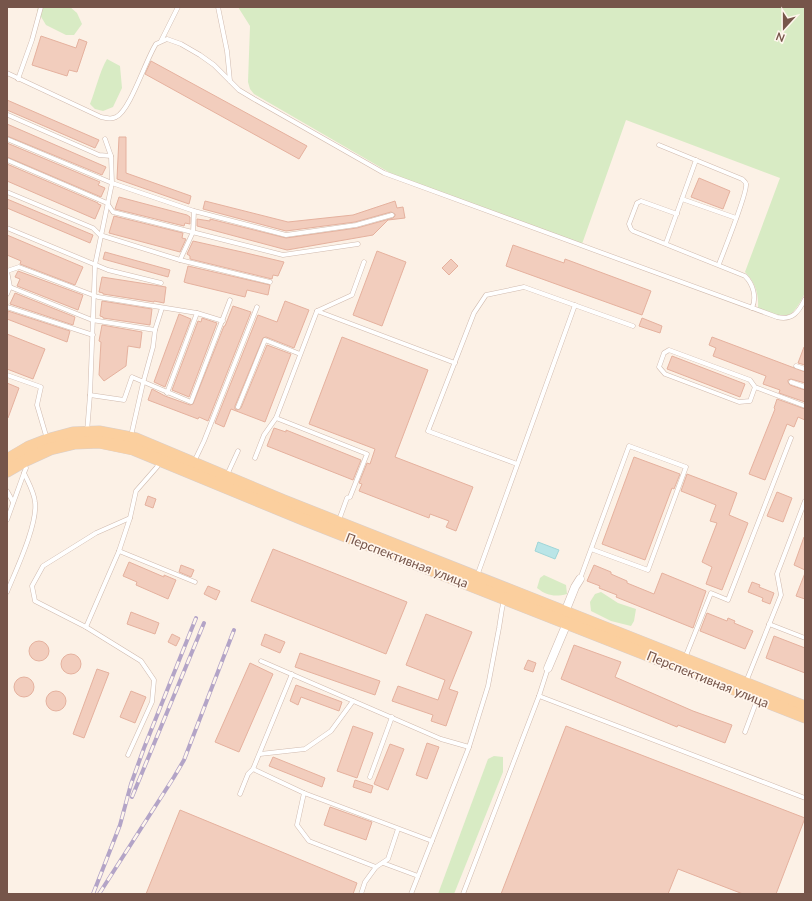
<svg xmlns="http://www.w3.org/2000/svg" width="812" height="901" font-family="Lato,sans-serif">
<rect width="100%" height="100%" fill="#fcf1e6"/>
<!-- green -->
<g fill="#d8ebc4">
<polygon points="38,7 70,7 77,13 82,24 74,35 66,35 46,25 37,10"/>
<path d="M238,7H805V293C790,323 786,318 758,308C759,294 755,282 745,272L780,178L626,120L582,244L392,174L254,94L250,89L248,82L250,26Z"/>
<path d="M107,59L120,66L122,88L113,107L103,111L95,109L90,104C96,89 99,73 107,59Z"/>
<path d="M544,575L566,585L567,594C555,597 547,596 537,588L540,578Z"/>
<polygon points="601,592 618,603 636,609 634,621 631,626 611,621 591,611 590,602 595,594"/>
<polygon points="494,756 503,757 503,772 454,894 438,894 488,759"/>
</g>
<!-- water -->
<polygon fill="#bae5e7" stroke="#a0d6d8" points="538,542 559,550 555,559 535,551"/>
<!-- building -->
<g fill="#f2cdbd" stroke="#e5b19e">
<polygon points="41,36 76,48 79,39 87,42 77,72 69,70 67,76 32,65"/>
<polygon points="151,61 307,146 299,159 145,74"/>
<polygon points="7,100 99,140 95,148 7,110"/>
<polygon points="7,124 106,167 102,175 7,136"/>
<polygon points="119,137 126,137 126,173 191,196 189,204 117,179"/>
<polygon points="7,143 100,182 98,185 105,188 101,197 7,157"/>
<polygon points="7,164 98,203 98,204 101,205 95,219 7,181"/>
<polygon points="699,178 730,191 723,209 691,197"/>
<polygon points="119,197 187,215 190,217 190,224 185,223 184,226 115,209"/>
<polygon points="7,199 93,235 90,243 7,208"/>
<polygon points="205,201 288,222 353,215 395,201 397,208 403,207 405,218 388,220 373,235 287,250 197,226 197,219 210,221 210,219 286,238 357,228 393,218 395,216 395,214 391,212 355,222 286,231 203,209"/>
<polygon points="114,216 183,233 182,238 186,239 180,252 109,233"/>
<polygon points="7,235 83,267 75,285 20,264 21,261 7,255"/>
<polygon points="193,241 242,252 284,262 278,276 273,275 272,279 190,259 190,256 187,254"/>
<polygon points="513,245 564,263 565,259 651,291 642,315 506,266"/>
<polygon points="377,251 406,262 382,326 353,315"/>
<polygon points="105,252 170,270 168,277 103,259"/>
<polygon points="451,259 458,266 449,275 442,268"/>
<polygon points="188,266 270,285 268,295 247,290 245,297 187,283 184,282"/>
<polygon points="18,271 83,295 78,310 17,286 20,279 15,277"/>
<polygon points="102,277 166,287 164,303 154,301 154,302 103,294 103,293 99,292"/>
<polygon points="15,293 75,317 73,325 10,304"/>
<polygon points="102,301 152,309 150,325 103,318 103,317 100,316"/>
<polygon points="285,301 309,310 294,348 266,337 263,338 235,406 235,409 237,410 241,408 267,345 291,354 265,422 231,409 224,427 215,423 258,315 277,322"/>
<polygon points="233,306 251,312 208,421 199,417 198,419 148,400 152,389 165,396 190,405 193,404 224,326 225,326"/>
<polygon points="8,311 70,331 67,342 7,319"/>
<polygon points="179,314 191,319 165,387 154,382"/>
<polygon points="202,318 217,323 189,397 172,390 198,321 201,322"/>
<polygon points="642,318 662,326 660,333 639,326"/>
<polygon points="102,325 142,332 140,348 128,346 126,366 104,381 99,375 101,342 99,341"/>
<polygon points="7,334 45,349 33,379 7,369"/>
<polygon points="342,337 428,370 395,457 473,487 456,531 446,527 449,521 430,514 429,518 359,491 362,484 359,483 367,463 370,464 375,449 309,424"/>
<polygon points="712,337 805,372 805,383 791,379 788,380 788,382 790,385 805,390 805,402 779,393 780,390 763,384 766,376 713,356 716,348 709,345"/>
<polygon points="804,347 805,347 805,365 798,363"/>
<polygon points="672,356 745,384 740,397 667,369"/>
<polygon points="7,383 19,388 8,418 7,418"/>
<polygon points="777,399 805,409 805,420 798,417 794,427 787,424 765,480 749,474 775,409 774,408"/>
<polygon points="274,428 286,432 286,430 361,460 353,480 267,446"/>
<polygon points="634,457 680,474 674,489 672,488 645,560 602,544"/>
<polygon points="687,474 737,493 729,515 748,523 722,590 706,584 712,567 702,562 717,523 710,521 716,505 681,491"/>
<polygon points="777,492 792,498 783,522 767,516"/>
<polygon points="148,496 156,499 153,508 145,505"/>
<polygon points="804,537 805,537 805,570 794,565"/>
<polygon points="273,549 407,602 386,654 251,601"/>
<polygon points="129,562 164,577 164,575 176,580 168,599 136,585 137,582 123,576"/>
<polygon points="181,565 194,570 191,577 179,572"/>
<polygon points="594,565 611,572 611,574 627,581 627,583 654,594 662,573 706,591 693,628 616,597 617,595 599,588 600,586 587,581"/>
<polygon points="805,573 805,599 796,596"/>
<polygon points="752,582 760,585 759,587 774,593 770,604 762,601 763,598 748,592"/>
<polygon points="208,586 220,591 216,600 204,594"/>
<polygon points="131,612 159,623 155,634 127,624"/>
<polygon points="707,613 727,621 728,618 735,621 734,623 753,631 745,649 700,631"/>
<polygon points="426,614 472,632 449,689 458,692 446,726 431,721 433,715 392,701 398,686 438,700 445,680 406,665"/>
<polygon points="172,634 180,638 176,646 168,642"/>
<polygon points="265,634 285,642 280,653 261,645"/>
<polygon points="774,636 805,648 805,673 766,658"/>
<circle cx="39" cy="651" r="10"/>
<polygon points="574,645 621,662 615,677 693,711 732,725 725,743 678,725 677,727 561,679"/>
<polygon points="300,653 380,681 375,695 295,667"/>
<circle cx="71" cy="664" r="10"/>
<polygon points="528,660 536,663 533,672 524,669"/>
<polygon points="250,663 273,674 239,752 215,742"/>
<polygon points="97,669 109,673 84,738 73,734"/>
<circle cx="24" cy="687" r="10"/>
<polygon points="296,685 342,702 339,711 301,697 298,705 290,701"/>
<polygon points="131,691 146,697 135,723 120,717"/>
<circle cx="56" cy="701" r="10"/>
<polygon points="353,726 373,733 357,778 337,771"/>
<polygon points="566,726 805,818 776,894 743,894 678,869 668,894 501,894"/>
<polygon points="427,743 439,747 427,779 416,775"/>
<polygon points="390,744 404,749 388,790 374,784"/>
<polygon points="273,757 325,778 322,787 269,766"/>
<polygon points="355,780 373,786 371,793 353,787"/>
<polygon points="330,807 372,822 366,840 324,825"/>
<polygon points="180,810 357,883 353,894 146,894"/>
</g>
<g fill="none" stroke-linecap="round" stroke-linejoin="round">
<!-- lane casing -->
<g stroke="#d0baae" stroke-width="5">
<g id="lane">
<polyline points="218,7 227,51 230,81"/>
<polyline points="161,41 178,7"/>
<path d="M7,73L101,117C106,118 111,120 116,117C130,111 146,59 156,44L167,39L181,44L200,55L214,65L239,90L254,99L384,173L777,317C793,321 799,311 805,299"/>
<polyline points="18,79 32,40 41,7"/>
<polyline points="8,115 99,155 111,156"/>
<polyline points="7,139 112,183 194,211 286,235 356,225 392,215"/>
<path d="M659,145L742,179C744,181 746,182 746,184C748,192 723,253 719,264"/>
<polyline points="7,160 107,203 113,212 283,255 358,244"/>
<polyline points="7,192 93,228 100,235 180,260 270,282"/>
<polyline points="682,199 736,218"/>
<path d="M677,214L641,201L637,203L629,224L631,229L633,231L745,276C753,284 757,297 752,308"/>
<polyline points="7,228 108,270 161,283"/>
<polyline points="666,243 696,160"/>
<polyline points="180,260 193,232 194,211"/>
<polyline points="7,271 19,267 98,297 197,313 223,321"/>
<polyline points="7,271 10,287 7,294"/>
<polyline points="10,287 92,320 155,330"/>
<polyline points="7,307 93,335"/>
<polyline points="317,311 455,363"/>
<polyline points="796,366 805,369"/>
<polyline points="7,375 41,387 37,405 47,439"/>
<polyline points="791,382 805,387"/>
<polyline points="755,387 750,401 739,402 665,374 659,367 664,353 669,350 750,380 755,387 805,406"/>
<polyline points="167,393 197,313"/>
<polyline points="90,395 124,400 132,377 191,402 230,300"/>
<polyline points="238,407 265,340 300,354"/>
<polyline points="276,418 367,454 350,497 347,498 339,520"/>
<polyline points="87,432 90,395 95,265 112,183 111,156 105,139"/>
<polyline points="131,436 143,383 153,347 155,330 162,308"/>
<polyline points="255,458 264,435 276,418 317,311 352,295 364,262"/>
<polyline points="194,462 204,441 257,307"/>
<polyline points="517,464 428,431 474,313 486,295 524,287 633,326"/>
<polyline points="227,475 238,451"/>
<polyline points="7,491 13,502"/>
<polyline points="7,520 24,473 26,468 23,463"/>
<polyline points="119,551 195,582"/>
<polyline points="477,576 575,305"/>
<polyline points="580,579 629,446 686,467 648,570 591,549"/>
<path d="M7,592C16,570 38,524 35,502C34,492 28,482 24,473"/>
<polyline points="769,624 805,638"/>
<polyline points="86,627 119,551 130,518 136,491 157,467 159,462"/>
<polyline points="685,658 711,593 728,600 791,438"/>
<polyline points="261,661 441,739 469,747"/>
<polyline points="746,682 781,595 777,574 805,501"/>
<polyline points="539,696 805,798"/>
<polyline points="745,732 757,700"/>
<polyline points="260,754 305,749 331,731 353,701"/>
<polyline points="128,755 152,702 154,680 141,661 86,627 35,601 32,586 43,566 96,533 130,518"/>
<polyline points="253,769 304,793 432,841"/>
<polyline points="370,777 392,717"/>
<polyline points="304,793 297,825 309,841 376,867 388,859 398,829"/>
<polyline points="240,794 248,774 253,769 292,674"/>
<polyline points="383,863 418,876"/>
<polyline points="361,894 365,882 376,867"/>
<polyline points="411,894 469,747 488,686 499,628 502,609 504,600"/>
<polyline points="463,894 539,696 548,668"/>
</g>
</g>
<!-- street casing -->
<g stroke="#d0baae" stroke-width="9">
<polyline id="street" points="548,668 567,623 565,612 575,587 580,579"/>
</g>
<!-- primary casing -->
<g stroke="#d9cfcc" stroke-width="13">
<g id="primary">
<polyline points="7,460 29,447 47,440 73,433 99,432 136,439 284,501 805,707"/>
<polyline points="7,471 26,460 50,449 75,443 99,442 133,449 305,520 805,717"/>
</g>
</g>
<!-- lane -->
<use href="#lane" stroke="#fff" stroke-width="4"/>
<!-- street -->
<use href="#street" stroke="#fff" stroke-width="8"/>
<!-- primary -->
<use href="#primary" stroke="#fbcf9e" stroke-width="12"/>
<!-- rail casing -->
<g stroke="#b3a4c7" stroke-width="4">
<g id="rail">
<polyline points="132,797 204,623"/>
<polyline points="93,894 120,825 131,784 144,748 196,618"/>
<polyline points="99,894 174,777 184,760 234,630"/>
</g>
</g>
<!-- rail -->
<use href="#rail" stroke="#fff6ed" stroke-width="2.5" stroke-dasharray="8" stroke-linecap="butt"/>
</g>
<g text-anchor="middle" stroke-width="3.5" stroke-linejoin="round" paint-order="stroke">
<!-- street labels -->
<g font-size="13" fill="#76554a" stroke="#fff6ed">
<text transform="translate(407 560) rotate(21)" y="5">Перспективная улица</text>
<text transform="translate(708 679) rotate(22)" y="5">Перспективная улица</text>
</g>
</g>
<!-- border -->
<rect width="812" height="901" fill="none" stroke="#76554a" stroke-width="16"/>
<!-- north arrow -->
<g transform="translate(784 28) rotate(201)" stroke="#fff6ed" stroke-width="3" paint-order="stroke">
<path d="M0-3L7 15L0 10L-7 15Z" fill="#76554a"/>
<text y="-6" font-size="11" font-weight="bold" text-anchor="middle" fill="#76554a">N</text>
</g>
</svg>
